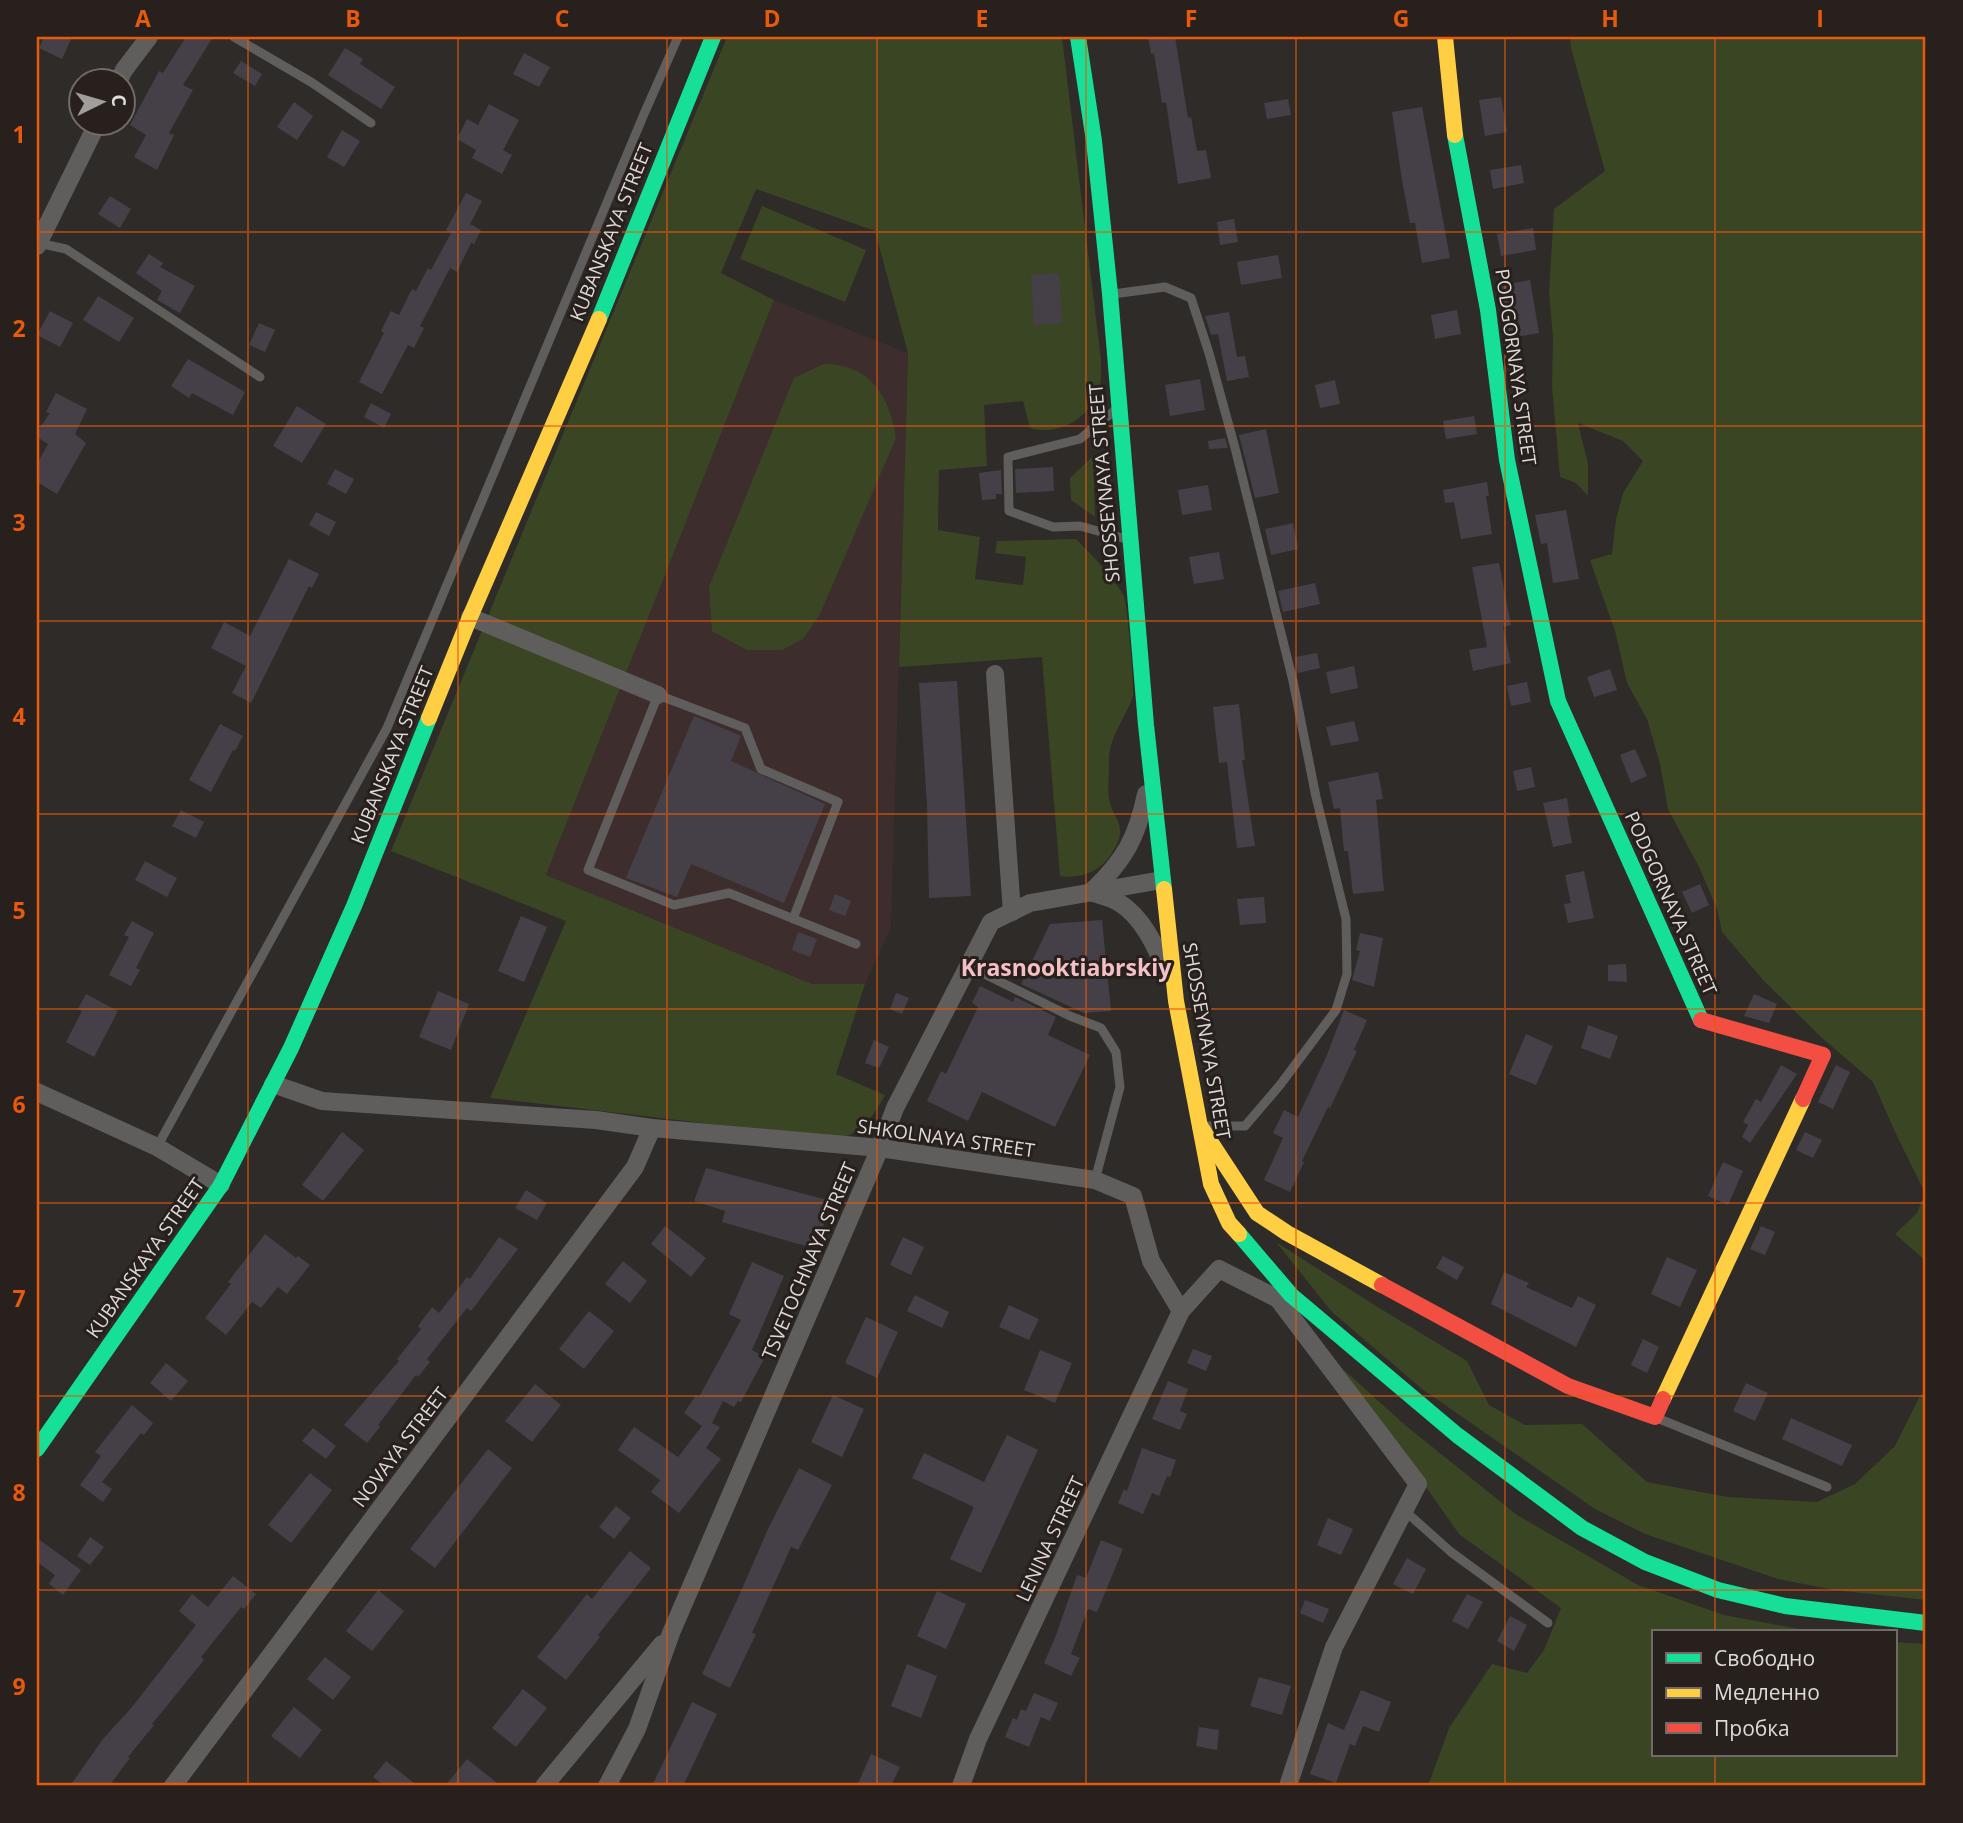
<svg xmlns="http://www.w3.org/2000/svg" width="1963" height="1823" font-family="'Open Sans',sans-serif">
<rect width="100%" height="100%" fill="#2e2b29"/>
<!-- education -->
<polygon fill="#3e2d2d" points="774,300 908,353 891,927 865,984 812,984 546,875"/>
<!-- green -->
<g fill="#3a4523">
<path d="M727,37H1062L1101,360C1101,371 1102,383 1098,393C1087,420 1057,436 1030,428L1023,401L984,405L987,466L939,470L938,530L980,537L975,579L1023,585L1026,557L995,553L997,541L1076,539C1090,553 1115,579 1124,596C1127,602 1135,690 1133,696C1124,722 1108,736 1109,765C1109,776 1107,792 1110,803C1114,817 1125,826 1118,842C1107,867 1087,880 1060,876L1042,657L899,667L908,353L875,231L756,189L721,273L774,300L546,875L812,984H865L836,1074L885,1095C873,1117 864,1131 839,1139L490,1098L566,921L391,851Z"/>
<polygon points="1570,37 1926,37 1926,1261 1895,1234 1917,1213 1925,1193 1896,1134 1873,1082 1821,1037 1763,980 1722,932 1717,909 1700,869 1668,809 1660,764 1647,719 1627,683 1615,631 1590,560 1612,554 1616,519 1623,493 1643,461 1623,441 1578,423 1588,464 1588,496 1576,483 1560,477 1552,387 1553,337 1549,292 1554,209 1605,171 1571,48"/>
<polygon points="762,206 866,250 845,302 740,259"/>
<path d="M824,364C870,364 889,395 896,438L820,614L803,639L782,650H747L712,631L709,587L794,378Z"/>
<polygon points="1093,456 1095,517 1071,500 1070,478"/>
<polygon points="1276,1242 1376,1306 1467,1361 1489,1405 1525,1425 1582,1424 1647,1482 1728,1497 1817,1502 1855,1484 1895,1446 1921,1394 1926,1394 1926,1600 1834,1590 1778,1579 1645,1534 1595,1509 1422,1389 1332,1312"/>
<polygon points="1342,1368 1405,1425 1517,1515 1638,1585 1724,1615 1815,1632 1653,1632 1653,1755 1895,1755 1895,1642 1926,1644 1926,1786 1428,1786 1449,1728 1492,1664 1527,1673 1544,1650 1561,1608 1459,1534"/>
</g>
<!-- building -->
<g fill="#454048">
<polygon points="44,37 72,37 62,59 39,48"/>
<polygon points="186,37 213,37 183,85 193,90 169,133 174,135 157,170 134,157 146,135 130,125 159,71 163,73"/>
<polygon points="1148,37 1175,37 1188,118 1191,117 1197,151 1206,150 1211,178 1178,184 1166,102 1162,103 1154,53 1151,54"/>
<polygon points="345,48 363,59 360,64 395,87 381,109 328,75"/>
<polygon points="524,53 550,67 539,87 513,74"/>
<polygon points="241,61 262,74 255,86 233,73"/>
<polygon points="1501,97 1507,132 1485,136 1479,100"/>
<polygon points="1288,99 1291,115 1267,119 1264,103"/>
<polygon points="294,102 313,116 297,140 277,127"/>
<polygon points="489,104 519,120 503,150 512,155 502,174 472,158 476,150 457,139 467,119 478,125"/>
<polygon points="1422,107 1450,258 1422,263 1415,223 1410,223 1402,180 1392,112"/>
<polygon points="342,130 360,141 344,167 327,157"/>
<polygon points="1521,165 1524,183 1493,189 1490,170"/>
<polygon points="466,193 482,201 470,224 481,230 474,244 471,243 457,272 450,268 420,326 424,328 414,348 408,345 382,394 359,382 384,333 381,331 391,311 399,315 412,289 416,291 428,268 431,270 451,233 446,230"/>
<polygon points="110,196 131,209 120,228 98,214"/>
<polygon points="1234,219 1238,242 1220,245 1217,222"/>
<polygon points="1533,228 1536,250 1501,256 1497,234"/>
<polygon points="149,254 163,263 160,267 195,286 180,313 157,300 162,291 136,273"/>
<polygon points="1278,255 1282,278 1241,285 1237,262"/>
<polygon points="1059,273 1062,323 1034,325 1031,275"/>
<polygon points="1530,280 1539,333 1509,338 1500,286"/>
<polygon points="98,296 134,318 119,342 83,320"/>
<polygon points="1457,310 1461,334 1435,339 1431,315"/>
<polygon points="50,311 73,323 60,347 37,335"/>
<polygon points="1229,312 1237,357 1245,356 1249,377 1227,381 1218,334 1211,335 1205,316"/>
<polygon points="259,323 275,330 265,352 249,345"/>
<polygon points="188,359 245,392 233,415 192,393 189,398 171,386"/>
<polygon points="1200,379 1205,410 1170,416 1165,385"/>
<polygon points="1335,380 1340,404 1320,408 1315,385"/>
<polygon points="56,393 87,409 75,434 86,443 57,494 37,482 37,464 48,444 37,437 37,432 50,413 46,412"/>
<polygon points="371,403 391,414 384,428 364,417"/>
<polygon points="297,406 326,424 302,463 273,446"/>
<polygon points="1474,416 1477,434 1446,439 1443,421"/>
<polygon points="1266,429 1279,493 1255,498 1239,435"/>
<polygon points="1225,438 1228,448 1209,449 1208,441"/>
<polygon points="1053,467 1054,491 1016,493 1015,469"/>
<polygon points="335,469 354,479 346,494 327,484"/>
<polygon points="1001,470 1002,494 996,494 996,499 982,500 979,473"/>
<polygon points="1487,482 1489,496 1486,496 1492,534 1461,539 1454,502 1445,503 1443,490"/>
<polygon points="1208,485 1212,510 1182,515 1178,490"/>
<polygon points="1566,510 1579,579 1553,583 1547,543 1541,544 1535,515"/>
<polygon points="316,512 336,522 329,536 309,525"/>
<polygon points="1293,523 1298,549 1271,555 1265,529"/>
<polygon points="1219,552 1224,579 1194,584 1189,557"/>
<polygon points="289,559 319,574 312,588 309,586 251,703 232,693 246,666 211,648 224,622 250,636"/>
<polygon points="1499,563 1511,625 1503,627 1511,663 1473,671 1469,650 1487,647 1472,567"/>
<polygon points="1315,583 1320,604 1283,612 1278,591"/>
<polygon points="1317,653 1320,668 1298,673 1295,657"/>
<polygon points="1354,666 1358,688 1331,694 1326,672"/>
<polygon points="1610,669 1617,690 1594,697 1587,677"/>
<polygon points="957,681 971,896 929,898 927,805 919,683"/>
<polygon points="1527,682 1531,702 1511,706 1507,686"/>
<polygon points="1239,704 1245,760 1242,760 1255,846 1237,848 1227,762 1219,763 1213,707"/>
<polygon points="694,716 741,736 731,761 825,804 784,903 691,864 677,897 626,878"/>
<polygon points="1354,721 1359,741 1331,746 1326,727"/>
<polygon points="220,724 243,736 235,751 233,750 211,792 189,780"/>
<polygon points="1635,749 1647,776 1631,783 1620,755"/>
<polygon points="1531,767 1535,787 1517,791 1513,771"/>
<polygon points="1378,772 1383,799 1376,800 1384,891 1353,894 1348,851 1344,851 1340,808 1334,809 1328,782"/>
<polygon points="1567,798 1570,816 1567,817 1572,843 1553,847 1543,803"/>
<polygon points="181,810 204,822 196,838 172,826"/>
<polygon points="145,861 177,878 167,897 135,880"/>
<polygon points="1584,871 1594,918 1568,923 1564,904 1571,903 1565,875"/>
<polygon points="1663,877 1670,892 1662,895 1655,880"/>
<polygon points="1700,884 1709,905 1692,913 1682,892"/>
<polygon points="835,894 851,901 845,916 829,910"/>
<polygon points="1264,897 1266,923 1240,925 1237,899"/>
<polygon points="521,916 547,927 524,982 498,971"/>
<polygon points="1102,920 1111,1011 1084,1013 1021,984 1050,924"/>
<polygon points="132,921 154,933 136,968 140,970 131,986 109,975 129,937 124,935"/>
<polygon points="798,932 817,939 810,957 792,950"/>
<polygon points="1360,933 1383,938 1374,987 1352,980 1360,951 1356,950"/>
<polygon points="1626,964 1627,982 1608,981 1608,965"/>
<polygon points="980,986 1013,1002 1015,997 1056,1017 1048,1035 1090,1055 1055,1127 982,1092 968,1121 927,1101 941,1071 946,1074 978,1007 972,1003"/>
<polygon points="438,991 469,1004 451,1050 419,1037"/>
<polygon points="896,993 909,998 902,1014 890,1009"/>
<polygon points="86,994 118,1011 94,1057 66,1042 82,1011 78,1009"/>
<polygon points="1754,994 1777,1004 1769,1023 1744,1016"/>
<polygon points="1344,1010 1367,1020 1354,1050 1357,1051 1330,1108 1328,1107 1302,1161 1304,1162 1290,1192 1264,1180 1283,1138 1273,1133 1284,1110 1298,1117 1327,1055"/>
<polygon points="1588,1025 1618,1036 1610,1059 1581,1048"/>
<polygon points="1526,1034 1553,1046 1536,1085 1509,1074"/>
<polygon points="874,1040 889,1047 879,1068 865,1063"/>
<polygon points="1781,1065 1797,1074 1750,1143 1742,1137 1748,1125 1743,1122 1756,1099 1761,1102"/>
<polygon points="1836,1065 1850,1072 1833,1109 1818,1102"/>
<polygon points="342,1132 364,1150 323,1201 302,1185"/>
<polygon points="1805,1132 1822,1140 1813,1158 1796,1150"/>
<polygon points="1723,1162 1743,1171 1728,1205 1708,1196"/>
<polygon points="706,1168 831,1201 816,1249 722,1222 725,1211 694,1201"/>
<polygon points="526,1190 547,1203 537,1220 515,1208"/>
<polygon points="665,1226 706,1258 691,1277 651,1244"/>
<polygon points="1761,1226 1775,1232 1765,1255 1750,1249"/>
<polygon points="265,1234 296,1258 298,1256 310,1265 287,1294 278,1287 261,1308 252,1302 226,1335 205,1318 231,1284 228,1282"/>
<polygon points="499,1237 518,1249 471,1311 467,1308 427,1359 430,1362 418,1377 416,1375 378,1425 380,1427 367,1443 344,1425 399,1361 397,1359 421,1329 418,1326 432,1307 439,1313 467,1277 470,1279"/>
<polygon points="903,1237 924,1247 911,1275 890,1265"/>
<polygon points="1443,1256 1464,1267 1457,1280 1436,1268"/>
<polygon points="1667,1257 1697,1270 1680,1307 1651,1294"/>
<polygon points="623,1261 647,1281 630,1303 605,1284"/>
<polygon points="752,1262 784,1276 752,1350 765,1357 741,1402 738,1401 734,1407 723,1401 712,1423 720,1427 706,1448 721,1459 679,1513 651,1492 660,1480 618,1450 634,1427 678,1457 702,1426 684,1413 696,1395 699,1397 741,1320 729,1314"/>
<polygon points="1504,1272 1529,1283 1526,1287 1572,1308 1578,1296 1596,1305 1576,1347 1491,1304"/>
<polygon points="915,1295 949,1312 942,1328 907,1311"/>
<polygon points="1009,1305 1039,1319 1029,1340 999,1327"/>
<polygon points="589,1311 614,1331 584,1369 559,1349"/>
<polygon points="866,1317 898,1332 877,1378 845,1363"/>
<polygon points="1643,1339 1659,1347 1647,1373 1631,1365"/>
<polygon points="1193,1349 1212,1356 1206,1371 1187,1363"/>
<polygon points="1040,1350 1072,1363 1055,1403 1024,1390"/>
<polygon points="166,1363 188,1381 171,1401 150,1383"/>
<polygon points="1168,1381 1188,1389 1180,1411 1187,1414 1180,1430 1152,1419"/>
<polygon points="1746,1383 1768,1393 1755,1421 1733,1411"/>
<polygon points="535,1384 561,1405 532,1442 505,1421"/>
<polygon points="833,1395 864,1409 842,1457 811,1442"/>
<polygon points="132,1405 153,1423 144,1435 141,1433 102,1482 112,1489 103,1502 80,1485 101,1456 95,1452"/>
<polygon points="1791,1418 1852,1445 1842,1466 1782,1439"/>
<polygon points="313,1428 336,1446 326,1459 302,1441"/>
<polygon points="1007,1435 1038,1450 981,1573 950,1559 974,1507 912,1478 924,1453 984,1482"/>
<polygon points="1142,1448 1176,1460 1170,1477 1167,1476 1159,1496 1152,1493 1143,1514 1118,1503 1124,1489 1127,1491"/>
<polygon points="488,1449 512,1468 435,1568 410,1549"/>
<polygon points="799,1468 832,1485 798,1550 791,1547 752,1633 756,1634 730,1688 702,1674 738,1598 768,1529"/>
<polygon points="310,1473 332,1490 291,1543 268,1525"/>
<polygon points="616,1506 631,1518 614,1539 599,1527"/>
<polygon points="1328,1518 1353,1529 1341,1555 1317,1545"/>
<polygon points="90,1537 104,1547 90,1565 77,1556"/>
<polygon points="37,1538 81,1570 63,1595 49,1584 55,1575 37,1562"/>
<polygon points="1101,1540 1123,1549 1097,1612 1088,1609 1071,1654 1080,1658 1071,1676 1044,1663 1055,1638 1077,1575 1086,1578"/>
<polygon points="630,1551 651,1568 598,1635 600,1637 566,1680 537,1657 587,1594 592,1599"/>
<polygon points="1407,1558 1426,1569 1413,1594 1393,1584"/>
<polygon points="233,1576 256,1594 244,1609 241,1607 201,1657 204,1660 152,1724 154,1725 128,1757 130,1758 109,1786 70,1786 103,1739 132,1707 196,1625 179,1611 192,1594 208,1607"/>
<polygon points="378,1590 404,1611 372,1651 346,1631"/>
<polygon points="937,1591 966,1604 946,1649 917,1636"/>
<polygon points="1467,1594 1483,1602 1468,1629 1452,1621"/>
<polygon points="1305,1600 1329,1609 1323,1623 1300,1613"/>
<polygon points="1510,1616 1527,1625 1514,1651 1497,1641"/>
<polygon points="325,1657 351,1677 333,1700 307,1679"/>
<polygon points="907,1664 937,1676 921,1718 891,1706"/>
<polygon points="1259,1677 1291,1686 1282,1715 1250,1706"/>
<polygon points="523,1689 547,1708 516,1747 492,1728"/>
<polygon points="1361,1690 1391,1702 1379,1732 1363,1726 1355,1746 1350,1744 1336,1783 1310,1774 1328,1723 1344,1730"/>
<polygon points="1034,1693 1058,1703 1050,1721 1041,1717 1029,1747 1005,1737 1013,1718 1017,1720 1021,1709 1026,1711"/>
<polygon points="692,1702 717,1714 683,1786 652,1786"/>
<polygon points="294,1707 322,1730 300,1758 271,1736"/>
<polygon points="1199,1727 1219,1730 1217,1750 1196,1746"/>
<polygon points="871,1754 900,1767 891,1786 857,1786"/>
<polygon points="467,1759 501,1786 445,1786"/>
<polygon points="386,1761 418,1786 385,1786 373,1777"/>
</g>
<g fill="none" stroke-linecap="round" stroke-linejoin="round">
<!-- lane -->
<g stroke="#5f5e5d" stroke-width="9">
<polyline points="234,37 311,82 371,123"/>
<polyline points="38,243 66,249 260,377"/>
<polyline points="1113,294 1165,287 1191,298 1209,353 1235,448 1293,681 1316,797 1346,919 1347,974 1336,1010 1280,1085 1245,1126 1205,1126"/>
<polyline points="1114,411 1080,439 1008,457 1009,511 1053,527 1080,526 1126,539"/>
<polyline points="793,919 838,802 761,769 745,728 658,695 588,870 674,905 729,893 856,944"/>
<polyline points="968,966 1070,1016 1101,1028 1116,1052 1120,1087 1095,1180"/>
<polyline points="157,1147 387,728 644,114 678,37"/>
<polyline points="1657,1418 1827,1487"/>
<polyline points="1405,1511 1451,1552 1548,1623"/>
</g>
<!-- street -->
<g stroke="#5f5e5d" stroke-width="18">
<polyline points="119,80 124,70 149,37"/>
<polyline points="37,246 98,122"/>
<polyline points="470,617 658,695"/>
<polyline points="995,674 1012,912"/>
<path d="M1146,794C1137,838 1124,861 1091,892C1099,895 1110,897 1118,902C1142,916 1156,946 1166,972"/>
<polyline points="273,1084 322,1101 596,1120 652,1128 880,1148 1095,1180 1133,1196 1151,1261 1181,1311 1219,1269 1278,1299 1418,1484 1334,1647 1288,1786"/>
<polyline points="37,1092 157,1147 221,1185"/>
<polyline points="173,1786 635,1167 652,1128"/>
<polyline points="544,1786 662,1644"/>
<polyline points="607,1786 637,1729 671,1633 880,1148 895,1108 991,922 1030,903 1162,880"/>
<polyline points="961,1786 978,1739 1181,1311"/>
</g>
<!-- fast -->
<g stroke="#16e098" stroke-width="16">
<polyline points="1078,37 1094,141 1110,294 1146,725 1164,889"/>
<polyline points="1455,135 1488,310 1507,460 1558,701 1701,1020"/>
<polyline points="599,319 713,37"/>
<polyline points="1239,1234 1291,1295 1457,1435 1582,1528 1645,1562 1718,1590 1785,1606 1926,1623"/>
<polyline points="37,1449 221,1185 291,1048 354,906 429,718"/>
</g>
<!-- slow -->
<g stroke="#ffcf43" stroke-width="16">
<polyline points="1445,37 1455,135"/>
<polyline points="429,718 470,617 599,319"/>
<polyline points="1164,889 1176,1001 1211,1184 1229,1223 1239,1234"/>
<polyline points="1200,1126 1257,1213 1287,1233 1382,1285"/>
<polyline points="1663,1399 1803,1099"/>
</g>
<!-- jam -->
<g stroke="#f24e42" stroke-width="16">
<polyline points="1701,1020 1823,1055 1803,1099"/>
<polyline points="1382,1285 1568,1386 1655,1417 1663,1399"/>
</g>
</g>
<!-- grid -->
<path fill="none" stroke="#e8590c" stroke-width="2" stroke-opacity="0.55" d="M248,37V1786M458,37V1786M667,37V1786M877,37V1786M1086,37V1786M1296,37V1786M1505,37V1786M1715,37V1632M37,232H1926M37,426H1926M37,621H1926M37,814H1926M37,1009H1926M37,1203H1926M37,1396H1926M37,1590H1926M1715,1755V1786"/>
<g text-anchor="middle" stroke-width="6" stroke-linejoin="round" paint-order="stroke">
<!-- street labels -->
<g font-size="19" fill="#dfdad8" stroke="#27201c">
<text transform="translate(611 232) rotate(-68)" y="7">KUBANSKAYA STREET</text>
<text transform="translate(1516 367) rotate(82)" y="7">PODGORNAYA STREET</text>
<text transform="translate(1104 483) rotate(-95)" y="7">SHOSSEYNAYA STREET</text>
<text transform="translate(392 755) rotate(-68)" y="7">KUBANSKAYA STREET</text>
<text transform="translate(1671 903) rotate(66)" y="7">PODGORNAYA STREET</text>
<text transform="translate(1207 1041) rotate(80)" y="7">SHOSSEYNAYA STREET</text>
<text transform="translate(946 1138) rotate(8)" y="7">SHKOLNAYA STREET</text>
<text transform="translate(145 1258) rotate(-55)" y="7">KUBANSKAYA STREET</text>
<text transform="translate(809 1261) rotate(-67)" y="7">TSVETOCHNAYA STREET</text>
<text transform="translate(400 1447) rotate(-53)" y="7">NOVAYA STREET</text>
<text transform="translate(1050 1539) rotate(-65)" y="7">LENINA STREET</text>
</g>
<!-- quarter labels -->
<g font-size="23" font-weight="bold" fill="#f4c0c5" stroke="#27201c">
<text x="1066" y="976">Krasnooktiabrskiy</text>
</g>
</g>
<!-- border -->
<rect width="1963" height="1823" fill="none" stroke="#27201c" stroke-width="77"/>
<!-- legend -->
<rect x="1652" y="1630" width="245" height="126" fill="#27201c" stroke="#716a67" stroke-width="2"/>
<rect x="1666" y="1653" width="35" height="10" fill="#16e098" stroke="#716a67" stroke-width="2"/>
<text x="1714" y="1666" font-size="21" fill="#dfdad8">Свободно</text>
<rect x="1666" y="1688" width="35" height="10" fill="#ffcf43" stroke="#716a67" stroke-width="2"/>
<text x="1714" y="1700" font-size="21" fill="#dfdad8">Медленно</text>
<rect x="1666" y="1723" width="35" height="10" fill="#f24e42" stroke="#716a67" stroke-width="2"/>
<text x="1714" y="1736" font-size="21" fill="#dfdad8">Пробка</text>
<!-- north arrow -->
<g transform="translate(102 102) rotate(85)"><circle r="33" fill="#27201c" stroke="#716a67" stroke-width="2"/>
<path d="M0-5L12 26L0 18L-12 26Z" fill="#a19d9b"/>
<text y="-10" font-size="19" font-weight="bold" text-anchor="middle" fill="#dfdad8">С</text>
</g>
<rect x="38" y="38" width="1886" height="1746" fill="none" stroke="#e8590c" stroke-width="2.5"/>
<g font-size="23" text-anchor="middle" font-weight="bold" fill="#e8590c">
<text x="143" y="27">A</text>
<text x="353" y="27">B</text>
<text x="562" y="27">C</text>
<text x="772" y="27">D</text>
<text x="982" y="27">E</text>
<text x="1191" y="27">F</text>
<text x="1401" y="27">G</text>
<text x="1610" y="27">H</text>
<text x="1820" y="27">I</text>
<text x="19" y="143">1</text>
<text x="19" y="337">2</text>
<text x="19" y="531">3</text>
<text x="19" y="725">4</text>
<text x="19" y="919">5</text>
<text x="19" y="1113">6</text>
<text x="19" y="1307">7</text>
<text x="19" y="1501">8</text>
<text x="19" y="1695">9</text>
</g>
</svg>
